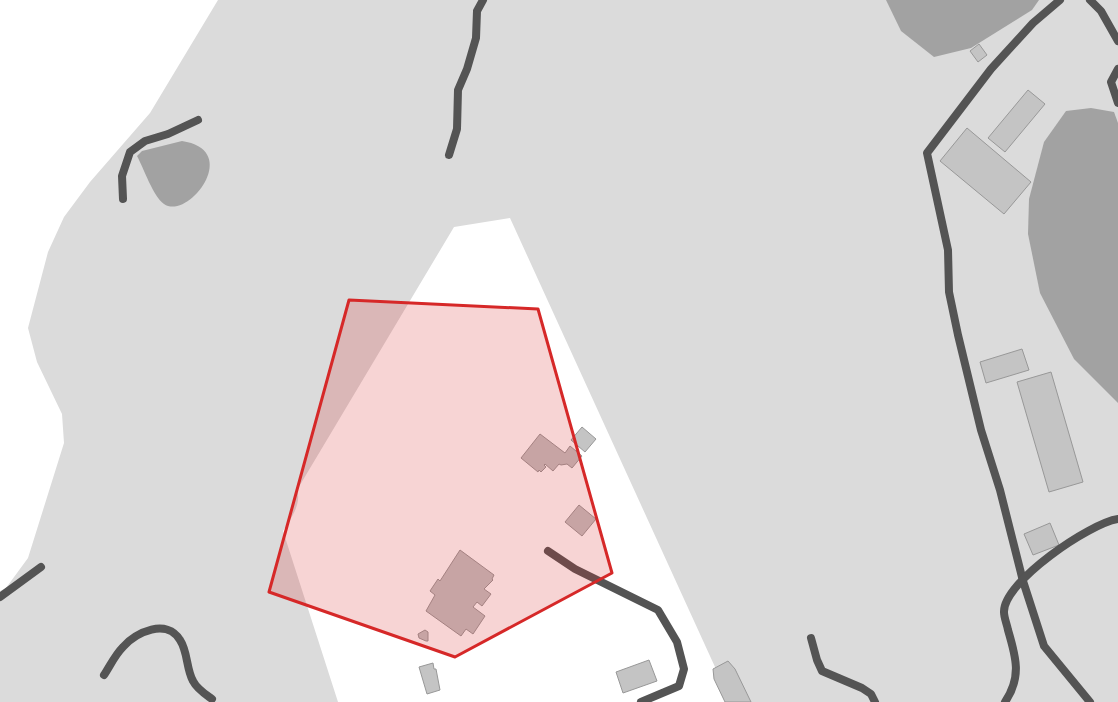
<svg xmlns="http://www.w3.org/2000/svg" width="1118" height="702" font-family="'Golos Text',sans-serif">
<rect width="100%" height="100%" fill="#fff"/>
<!-- green -->
<path fill="#dbdbdb" d="M218,0H1118V702H731L510,218L454,227L297,490C302,504 290,520 283,531L338,702H0V591L6,588L28,558L64,443L62,414L37,362L28,328L48,252L64,217L90,182L150,113Z"/>
<!-- water -->
<g fill="#a2a2a2">
<polygon points="886,0 1039,0 1032,10 971,48 934,57 901,31"/>
<polygon points="1091,108 1114,112 1118,123 1118,403 1074,359 1040,293 1028,234 1029,199 1044,142 1066,111"/>
<path d="M182,141C243,150 188,221 164,204C153,196 144,169 137,156L142,151Z"/>
</g>
<!-- building -->
<g fill="#c4c4c4" stroke="#989898">
<polygon points="979,44 987,55 978,62 970,51"/>
<polygon points="1028,90 1045,104 1005,152 988,138"/>
<polygon points="967,128 1031,182 1004,214 940,161"/>
<polygon points="1022,349 1029,370 986,383 980,362"/>
<polygon points="1051,372 1083,482 1049,492 1017,382"/>
<polygon points="582,427 596,439 585,452 571,440"/>
<polygon points="540,434 565,453 570,446 582,456 572,468 567,464 561,465 559,464 553,471 545,464 544,465 546,467 541,472 539,470 538,472 521,458"/>
<polygon points="579,505 596,519 582,536 565,522"/>
<polygon points="1050,523 1059,545 1033,555 1024,534"/>
<polygon points="460,550 494,575 492,579 493,580 484,589 491,594 482,606 477,602 473,607 485,616 473,634 466,629 461,636 426,611 435,595 430,591 438,579 440,581"/>
<polygon points="425,630 428,632 428,641 426,641 419,638 418,634"/>
<polygon points="649,660 657,681 623,693 616,672"/>
<polygon points="728,661 735,669 751,702 725,702 714,679 713,669"/>
<polygon points="433,663 434,669 436,669 440,690 427,694 419,667"/>
</g>
<g fill="none" stroke-linecap="round" stroke-linejoin="round">
<!-- service -->
<g stroke="#545454" stroke-width="8">
<polyline points="1060,0 1033,23 991,69 927,153 948,250 949,292 958,335 981,430 1000,490 1023,581 1044,646 1090,702"/>
<polyline points="1090,0 1101,11 1118,41"/>
<polyline points="1118,69 1111,82 1118,103"/>
<polyline points="449,155 457,129 458,90 467,69 476,38 477,11 483,0"/>
<polyline points="123,199 122,176 130,152 145,141 168,134 198,120"/>
<polyline points="548,551 575,569 658,610 677,642 684,669 679,686 641,702"/>
<polyline points="0,597 41,567"/>
<polyline points="811,638 817,660 822,671 862,688 871,694 875,702"/>
<path d="M104,675C110,666 115,655 123,647C136,632 167,618 180,640C188,652 186,668 193,681C197,689 205,694 212,699"/>
<path d="M1005,702C1022,677 1016,657 1008,630C1007,624 1004,618 1004,612C1003,582 1090,523 1118,519"/>
</g>
</g>
<!-- marked area -->
<path fill="#d62828" fill-opacity="0.2" stroke="#d62828" stroke-width="3" stroke-linejoin="round" d="M349,300L538,309L612,573L455,657L269,592Z"/>
</svg>
